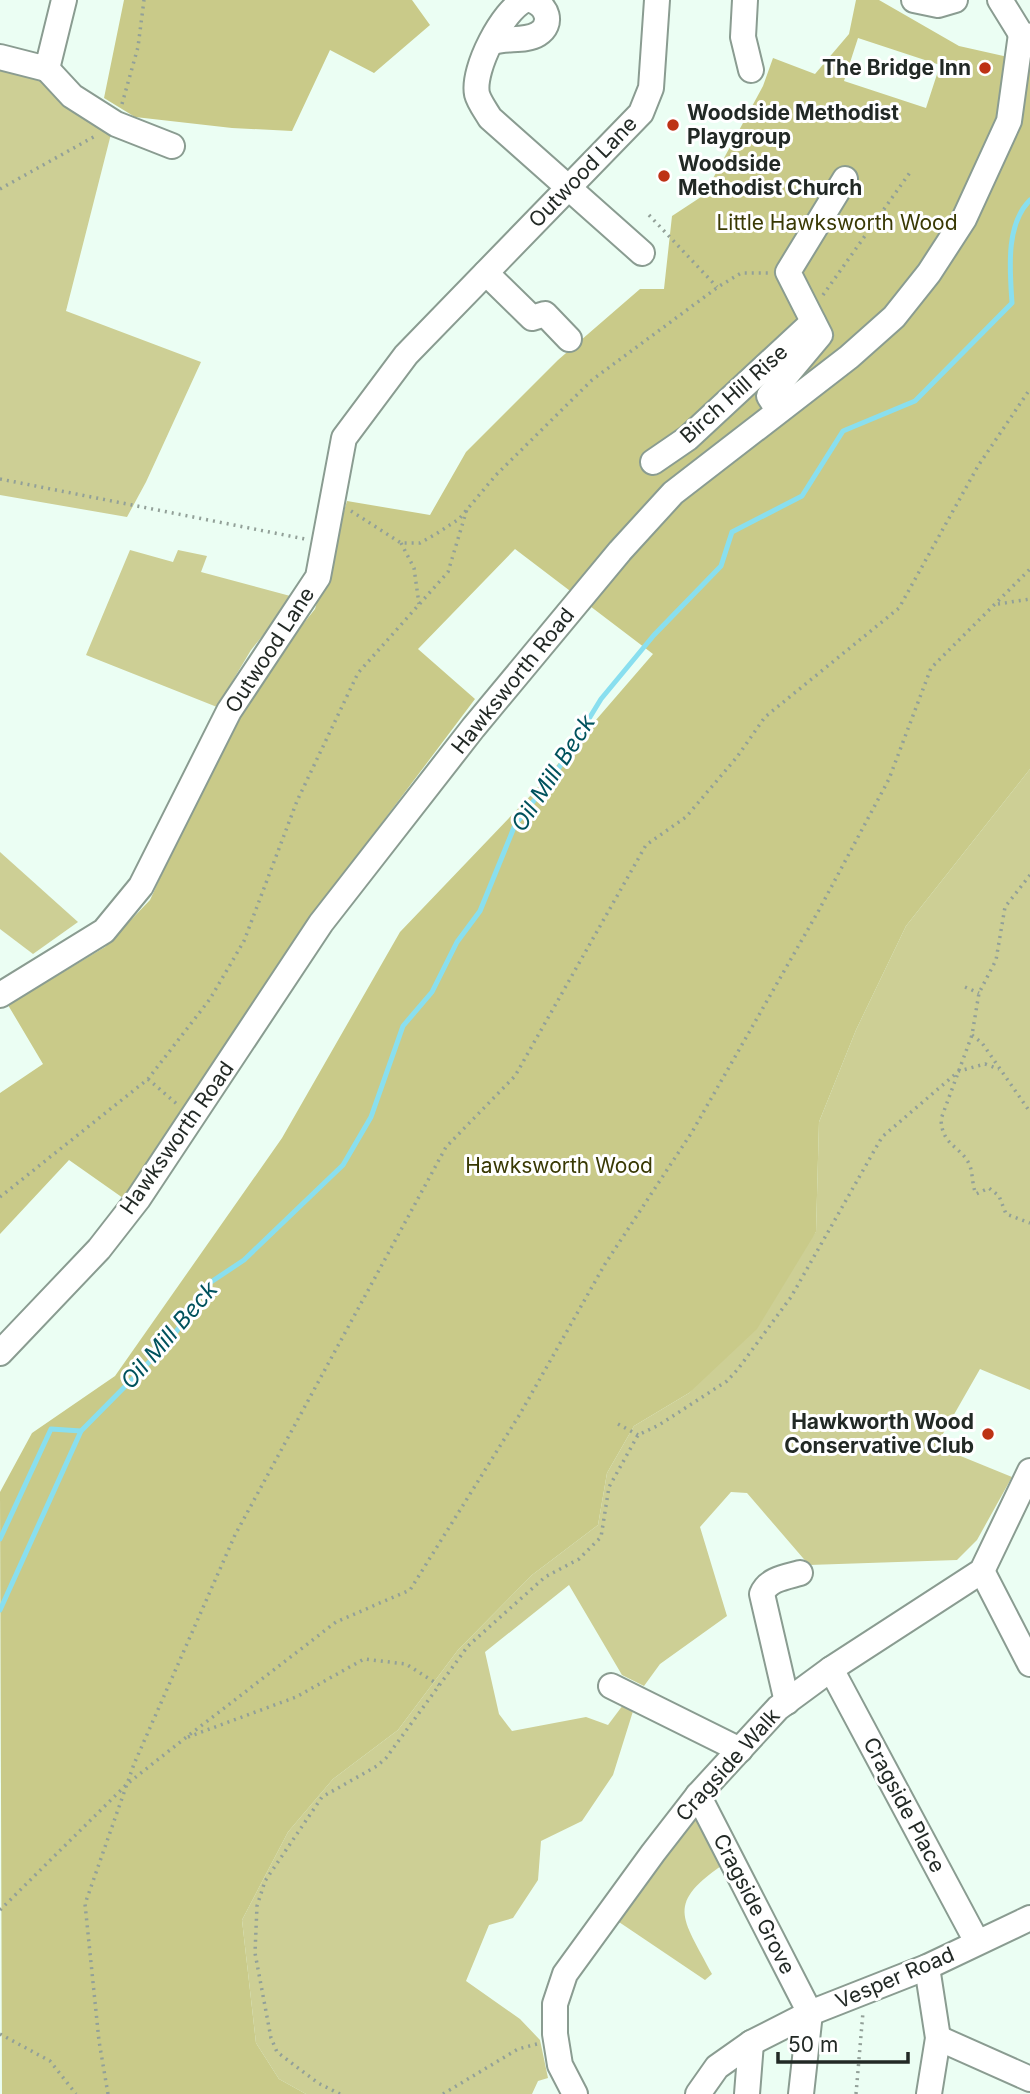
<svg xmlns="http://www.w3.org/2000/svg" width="1030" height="2094" font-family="Inter,sans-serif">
<rect width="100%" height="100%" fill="#ebfef3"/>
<!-- green -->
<g fill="#cdcf95">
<polygon points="0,68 45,81 90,122 111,134 66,311 201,362 146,482 127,517 0,495"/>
<polygon points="130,550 173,562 178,550 207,556 201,572 294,597 251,650 217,707 86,655"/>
<polygon points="1030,769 1030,1390 980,1369 936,1446 1012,1477 977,1540 957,1560 809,1565 747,1493 731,1492 700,1527 727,1616 660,1664 644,1686 622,1675 569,1585 485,1652 499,1714 512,1731 586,1717 608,1725 623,1705 634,1708 613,1775 582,1821 541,1841 538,1880 513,1918 489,1925 466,1981 520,2019 540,2040 548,2078 538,2081 532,2094 306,2094 279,2079 256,2043 242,1920 288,1832 333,1779 398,1730 458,1650 532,1575 598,1525 607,1473 634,1426 689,1393 816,1232 819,1122 856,1030 906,926"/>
<polygon points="0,852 78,922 33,954 0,929"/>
<path d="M697,1814L727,1862C664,1904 682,1916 712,1974L705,1980L616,1920Z"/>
</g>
<!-- forest -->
<g fill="#c9ca89" fill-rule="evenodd">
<polygon points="124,0 412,0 430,25 374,73 330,50 292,131 232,128 135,117 104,98"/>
<path d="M856,0H879L959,46L1030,62V769L906,926L856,1030L819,1122L816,1232L757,1329L689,1393L634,1426L607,1473L598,1525L532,1575L458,1650L398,1730L333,1779L288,1832L242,1920L256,2043L279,2079L306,2094H2L0,1492L32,1433L115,1376L282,1138L400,932L532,794L653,654L515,549L418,649L475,699L311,917L194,1099L123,1198L69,1160L0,1234V1093L43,1064L8,1005L105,947L150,900L241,702L315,609L347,501L430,515L466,452L558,360L640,289H664L672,216L704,195L763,86L773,58L815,74L849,34ZM858,38L940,65L926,108L844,81Z"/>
</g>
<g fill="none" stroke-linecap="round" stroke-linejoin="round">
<!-- stream -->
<g stroke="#89dfef" stroke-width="5">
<polyline points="0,1539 51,1429 81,1431"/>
<path d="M0,1610L81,1431L170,1341L208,1284L244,1260L343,1165L371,1117L403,1026L432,992L457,942L480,911L515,825L557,771L601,699L654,635L721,566L732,532L802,496L843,431L915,401L1012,303C1010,271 1005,225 1030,200"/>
</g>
<!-- minor casing -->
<g stroke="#8a9c91" stroke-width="28">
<g id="minor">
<path d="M525,0C503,10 472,69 477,94C479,102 486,111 490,118L642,253"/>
<polyline points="745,0 743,37 751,70"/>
<polyline points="914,0 938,5 955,0"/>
<polyline points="1000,0 1021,34 1030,36"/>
<path d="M493,42C507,37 525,42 538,34C554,24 547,5 531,0"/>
<polyline points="0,57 47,69 64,0"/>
<polyline points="47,69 72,96 116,124 172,146"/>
<polyline points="486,273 532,318 545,314 569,339"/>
<polyline points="778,410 769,396 820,335 788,272 845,179"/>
<polyline points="653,462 688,438 813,322"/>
<polyline points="0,995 104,931 141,886 229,711 318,577 344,438 406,355 641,113 651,88 657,0"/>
<polyline points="0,1353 99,1249 138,1199 321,923 473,728 620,551 673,493 849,357 894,317 929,273 964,219 1009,121 1021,34"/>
<polyline points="982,1571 1030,1664"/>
<polyline points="831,1669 977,1942"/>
<polyline points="611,1686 740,1750"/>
<path d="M787,1702L762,1594C768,1579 786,1577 800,1573"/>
<polyline points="698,1795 810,2013 801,2094"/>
<polyline points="927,1967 938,2038 929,2094"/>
<polyline points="938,2038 1030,2079"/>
<polyline points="575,2094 560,2065 555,2034 555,2004 565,1974 653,1853 698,1795 778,1708 831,1669 982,1571 1030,1471"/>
<polyline points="698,2094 717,2067 751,2043 810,2013 927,1967 1030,1918"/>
<polyline points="747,2094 751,2043"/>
</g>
</g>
<!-- path -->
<g stroke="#92a098" stroke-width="3.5" stroke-dasharray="2 5" stroke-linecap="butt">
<polyline points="122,104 138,47 144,0"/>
<polyline points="0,189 97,135"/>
<polyline points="649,215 717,287"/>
<polyline points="823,295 911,171"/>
<polyline points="0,479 305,539"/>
<polyline points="351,511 401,543 420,543 436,534 459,519 496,475 592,380 718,287 741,273 768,273"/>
<polyline points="401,543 414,568 419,604"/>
<polyline points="998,604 1030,599"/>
<path d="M1030,875L1005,907L996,960L979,993L972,1035L941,1119C942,1147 962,1146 970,1166C973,1175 972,1185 976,1194L989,1188L999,1196L1006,1214L1030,1223"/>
<polyline points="965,987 979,993"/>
<polyline points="972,1035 982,1043 1030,1112"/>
<polyline points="148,1079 178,1105"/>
<polyline points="0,1197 148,1079 210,999 244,941 297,801 358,673 448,572 467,509"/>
<polyline points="618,1424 638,1435"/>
<polyline points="188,1737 296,1697 364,1659 406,1664 439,1685"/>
<polyline points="0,1910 127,1784 184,1739 336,1622 410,1590 520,1414 605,1264 692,1132 819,910 889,779 931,668 1030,569"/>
<polyline points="0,2034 50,2061 76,2094"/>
<polyline points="108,2094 99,2041 85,1904 134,1764 235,1535 446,1147 515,1076 646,845 686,817 737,757 765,717 899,608 978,466 1030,389"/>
<polyline points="340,2094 318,2083 277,2052 271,2038 255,1953 257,1906 265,1881 322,1797 377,1766 386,1758 468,1646 545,1577 579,1559 601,1537 609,1487 638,1435 659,1425 727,1381 738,1369 791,1297 882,1137 959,1071 985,1064 999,1069"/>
<polyline points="443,2094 518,2049 537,2044"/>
<polyline points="856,2094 863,2012"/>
</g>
<!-- minor -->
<use href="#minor" stroke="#fff" stroke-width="24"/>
</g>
<!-- markers -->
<g fill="#bd3215" stroke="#fff" stroke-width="2.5">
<circle cx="985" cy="68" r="7"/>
<circle cx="673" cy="125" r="7"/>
<circle cx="664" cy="176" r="7"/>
<circle cx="988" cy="1434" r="7"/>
</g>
<g text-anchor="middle" stroke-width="6" stroke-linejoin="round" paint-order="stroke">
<!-- poi labels -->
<g font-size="21" font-weight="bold" fill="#222925" stroke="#fff" text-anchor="end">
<text x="971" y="75">The Bridge Inn</text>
<text x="687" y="120" text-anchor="start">Woodside Methodist<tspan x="687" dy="24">Playgroup</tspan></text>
<text x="678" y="171" text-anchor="start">Woodside<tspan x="678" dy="24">Methodist Church</tspan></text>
<text x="974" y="1429">Hawkworth Wood<tspan x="974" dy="24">Conservative Club</tspan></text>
</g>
<!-- street labels -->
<g font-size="21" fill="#222925" stroke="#fff">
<text transform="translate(583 172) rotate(-46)" y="7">Outwood Lane</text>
<text transform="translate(734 394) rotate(-42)" y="7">Birch Hill Rise</text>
<text transform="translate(270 650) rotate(-57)" y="7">Outwood Lane</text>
<text transform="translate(513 681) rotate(-51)" y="7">Hawksworth Road</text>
<text transform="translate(177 1138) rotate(-55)" y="7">Hawksworth Road</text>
<text transform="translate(728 1765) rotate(-48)" y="7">Cragside Walk</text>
<text transform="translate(904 1805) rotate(62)" y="7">Cragside Place</text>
<text transform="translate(754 1904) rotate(63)" y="7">Cragside Grove</text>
<text transform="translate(895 1978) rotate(-23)" y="7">Vesper Road</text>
</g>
<!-- park labels -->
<g font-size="21" fill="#393904" stroke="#fff">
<text x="837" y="230">Little Hawksworth Wood</text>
<text x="559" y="1173">Hawksworth Wood</text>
</g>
<!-- water labels -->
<g font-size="23" font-style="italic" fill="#00525d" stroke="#fff">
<text transform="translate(553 773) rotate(-57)" y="8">Oil Mill Beck</text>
<text transform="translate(169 1335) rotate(-49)" y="8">Oil Mill Beck</text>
</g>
</g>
<!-- scale -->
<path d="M778 2052v10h130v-10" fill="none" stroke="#222925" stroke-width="3.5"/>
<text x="788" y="2052" font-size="21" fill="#222925" stroke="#ffffff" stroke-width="5" paint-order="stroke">50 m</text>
</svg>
